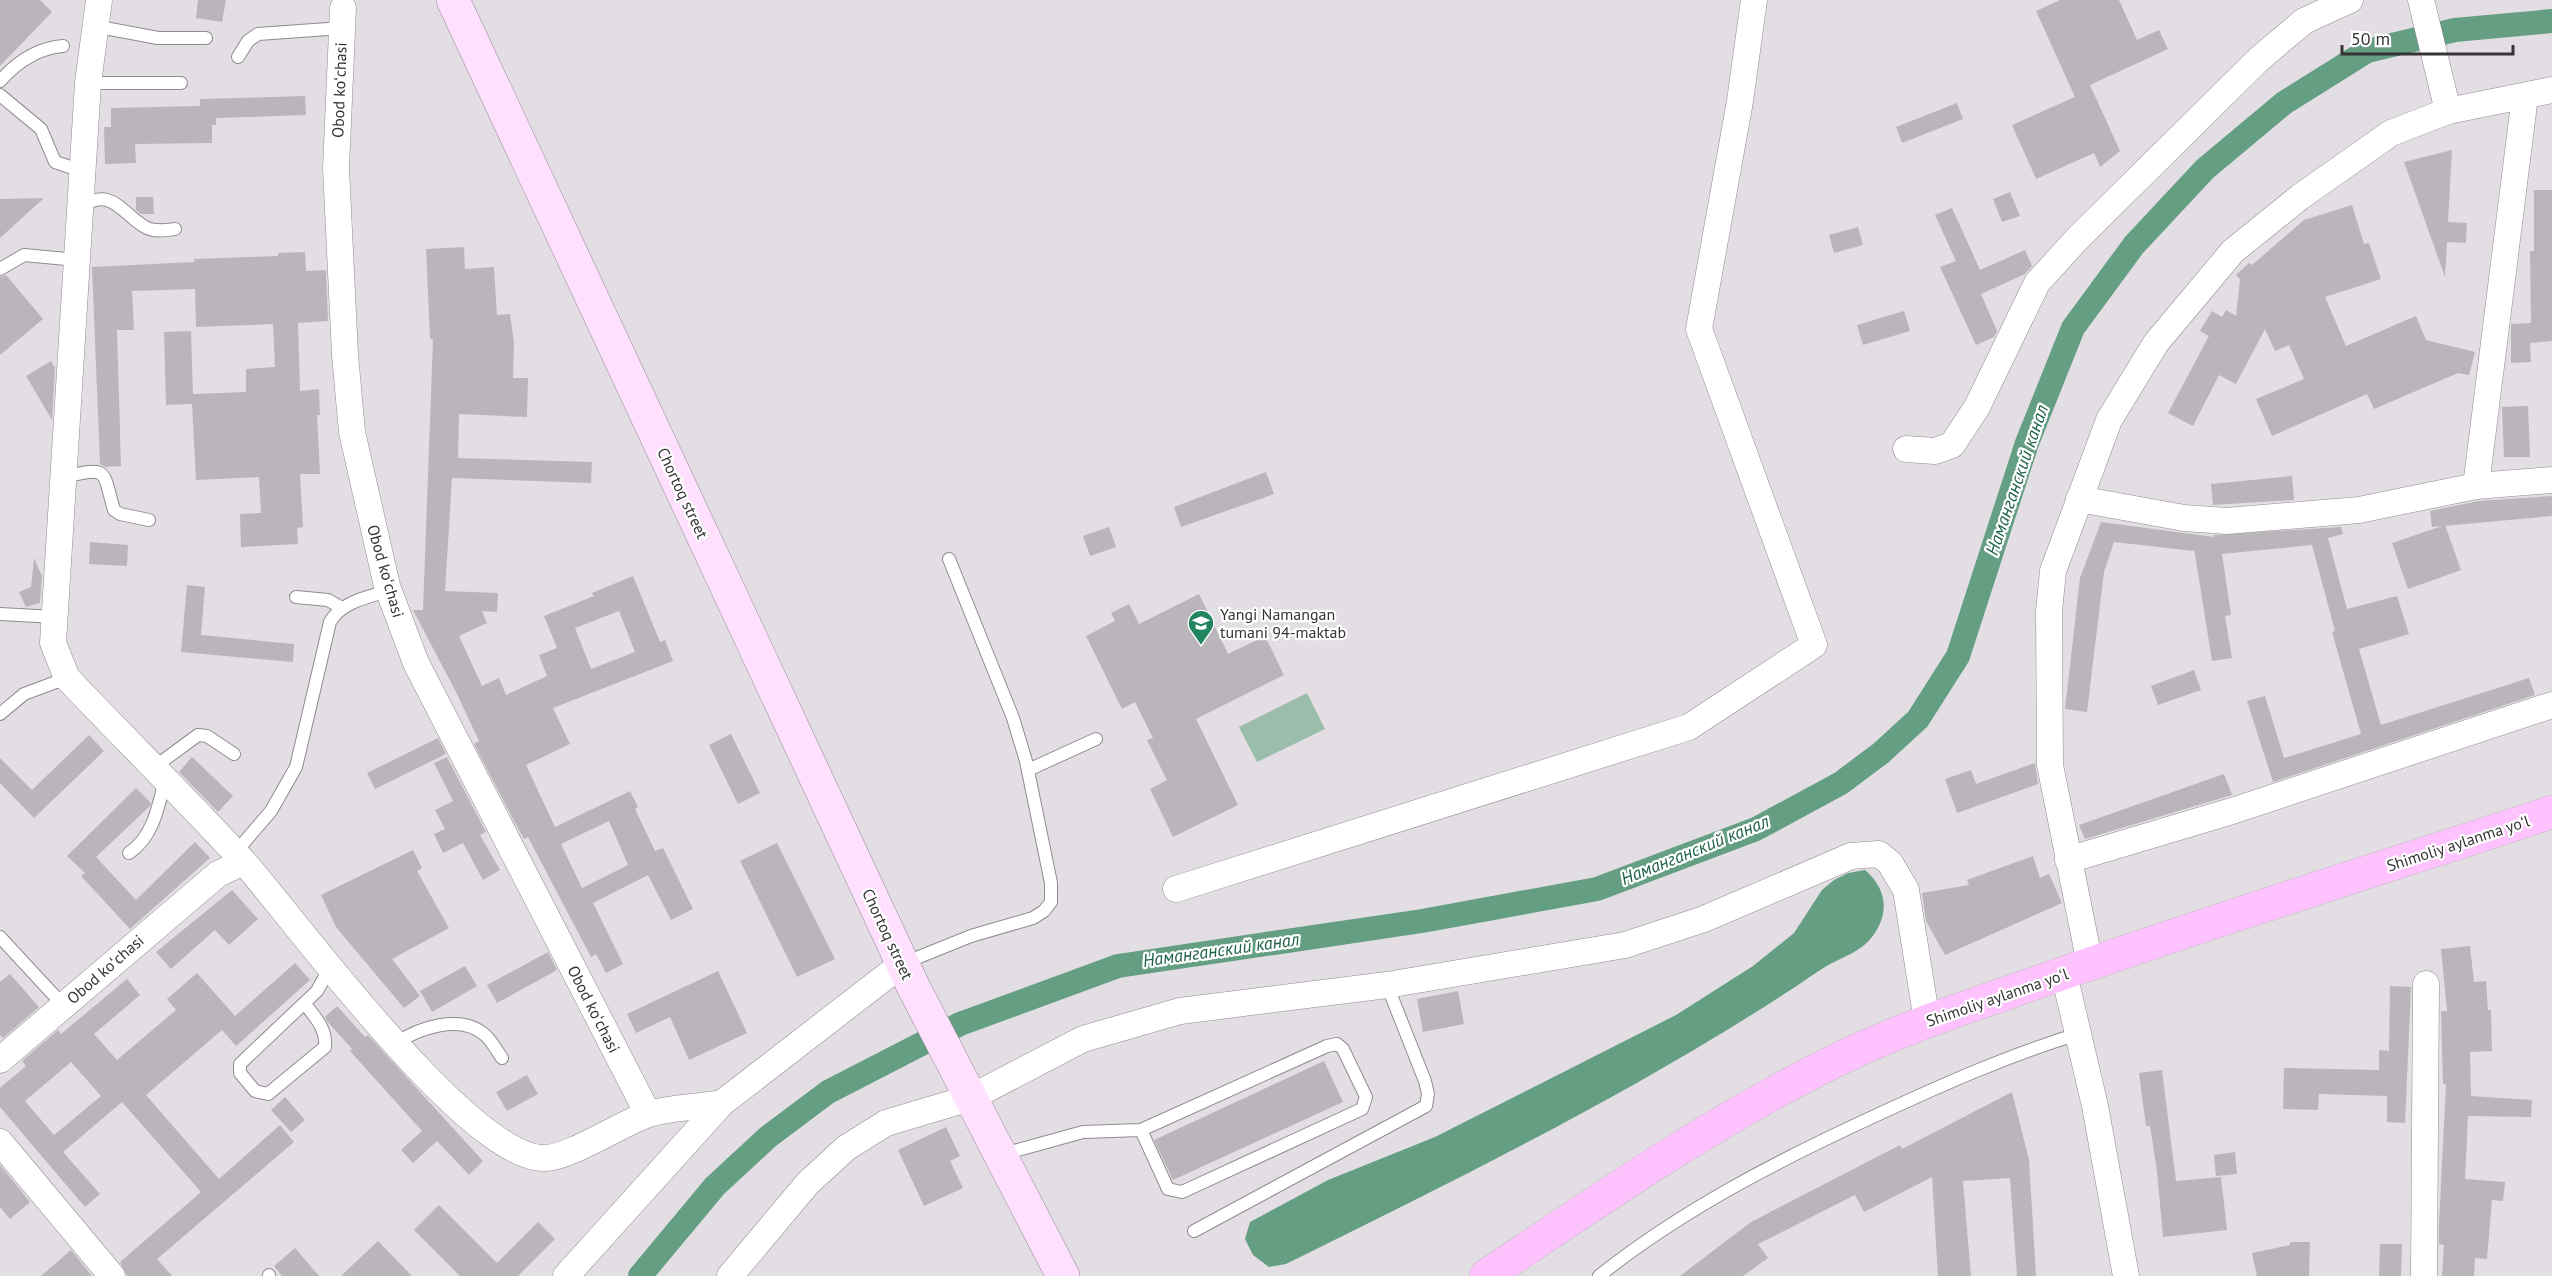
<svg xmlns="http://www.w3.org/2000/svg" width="2552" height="1276" font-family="'PT Sans',sans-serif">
<rect width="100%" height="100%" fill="#e3dee3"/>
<!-- green -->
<polygon fill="#9abeab" points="1307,693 1325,729 1257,762 1239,727"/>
<!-- water -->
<path fill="#659f83" d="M1865,870C1887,889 1890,913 1872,937C1862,950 1848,955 1834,962C1820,969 1806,980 1792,989C1631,1094 1458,1179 1286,1264L1269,1267L1253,1255L1245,1239L1250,1222L1328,1180L1435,1137L1676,1015L1753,966L1794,933L1822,890L1834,880L1848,873Z"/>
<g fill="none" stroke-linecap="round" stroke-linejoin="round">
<!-- canal -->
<polyline stroke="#659f83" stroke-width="24" points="640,1276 715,1186 768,1137 828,1092 960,1024 1118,966 1422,921 1597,889 1756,829 1841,783 1881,753 1918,719 1958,656 2027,443 2073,328 2134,245 2205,169 2284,103 2367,51 2455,30 2552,21"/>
</g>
<!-- building -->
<g fill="#bab5ba" fill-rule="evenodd">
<polygon points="0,0 40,0 52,12 0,66"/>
<polygon points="198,0 226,0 222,22 196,18"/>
<polygon points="2060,0 2119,0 2137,40 2159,30 2168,49 2090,85 2120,151 2100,167 2094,153 2036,179 2012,125 2075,97 2036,11"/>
<polygon points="305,96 306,115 216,118 216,125 212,125 212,143 135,144 136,163 105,164 104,127 111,127 111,108 200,106 200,99"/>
<polygon points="1957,103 1963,119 1902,143 1896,127"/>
<polygon points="2452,150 2448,222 2467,223 2466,243 2447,242 2445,277 2404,162"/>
<polygon points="2534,190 2552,190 2552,341 2530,343 2531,362 2511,363 2511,324 2531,323 2530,251 2534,251"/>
<polygon points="2010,192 2020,216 2002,222 1993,199"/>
<polygon points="136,197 153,197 154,214 141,214 136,210"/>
<polygon points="44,198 0,238 0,199"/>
<polygon points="2352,205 2364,244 2369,243 2381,279 2325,297 2346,346 2416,316 2426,340 2475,352 2469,375 2458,373 2374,409 2367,394 2272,436 2256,399 2304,379 2289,345 2275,351 2265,329 2236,384 2219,375 2193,426 2168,413 2209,336 2200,331 2212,311 2222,317 2226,310 2236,316 2240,279 2236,275 2249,263 2252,265 2304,220"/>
<polygon points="1952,208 1980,270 2025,250 2032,266 2025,274 1981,294 1997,331 1994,337 1976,345 1940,267 1956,261 1935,215"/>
<polygon points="1858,227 1863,245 1834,253 1829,235"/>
<path d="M464,247L465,269L494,267L497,315L510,314L514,343L513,378H528L527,417L459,414L458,458L592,462L591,483L452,478L445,591L498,593L497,612L482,611L487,623L459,636L482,686L499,678L506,695L547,676L539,655L557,648L544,616L594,596L592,593L633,576L660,642L665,640L673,661L553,708L570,744L526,765L555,827L630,791L638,807L635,809L655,851L663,848L693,909L671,920L648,875L593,903L623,964L606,973L596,954L591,957L528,837L524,839L513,819L474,744L479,741L456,692L413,610H423L433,339H430L426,249ZM619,611L635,652L591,669L575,628ZM609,821L628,865L582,888L561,844Z"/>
<polygon points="305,252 306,271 326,270 328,321 298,323 300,391 319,389 320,415 317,415 320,474 300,474 303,527 297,528 298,544 241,547 240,514 261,513 259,477 196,480 192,404 166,405 164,332 191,331 193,394 246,392 246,369 275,367 273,324 196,327 195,289 132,291 134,330 117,330 121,466 105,467 100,464 92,267 194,262 194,259 278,256 278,253"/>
<polygon points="6,275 43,319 0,355 0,277"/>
<polygon points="1904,311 1910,331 1863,345 1857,325"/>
<polygon points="51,361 55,368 52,420 26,376"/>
<polygon points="2528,406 2530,457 2504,457 2502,407"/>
<polygon points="1266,472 1274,494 1181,527 1174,507"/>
<polygon points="2292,476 2294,500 2213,505 2211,484"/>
<polygon points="2552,496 2552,516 2432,527 2430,511 2478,501"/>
<polygon points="2101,522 2214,537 2214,535 2341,527 2343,534 2328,538 2347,609 2397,596 2409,634 2359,649 2381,725 2529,678 2535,695 2273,782 2247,701 2265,696 2284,758 2361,734 2332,632 2335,631 2312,545 2222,554 2231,615 2225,616 2232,658 2212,661 2194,548 2194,551 2114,542 2104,572 2087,712 2065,709 2080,578"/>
<polygon points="2445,525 2461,570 2408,589 2392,543"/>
<polygon points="1109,527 1116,547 1090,556 1083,536"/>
<polygon points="90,542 128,545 127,566 89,564"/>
<polygon points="34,558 42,576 40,603 26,607 19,592 31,587"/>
<polygon points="187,585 205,587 201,635 294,644 293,662 181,652"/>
<polygon points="1199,594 1228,654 1265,636 1284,675 1196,719 1238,805 1173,837 1150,789 1167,780 1147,740 1153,738 1135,702 1122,709 1086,636 1115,621 1111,613 1129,604 1139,624"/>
<polygon points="2194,670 2201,690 2158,705 2151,686"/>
<polygon points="731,734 760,793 738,804 709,745"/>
<polygon points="89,735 104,751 34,818 0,783 0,758 32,790"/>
<polygon points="438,738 446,754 375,789 367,773"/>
<polygon points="192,757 233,796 218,812 179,772"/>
<polygon points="447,757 486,832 480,835 500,870 483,880 463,843 443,853 434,834 445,829 435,810 453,801 434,763"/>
<polygon points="2035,763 2038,784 1957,813 1945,779 1971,770 1976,784"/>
<polygon points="2224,774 2232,795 2085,839 2079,825"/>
<polygon points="136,788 151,803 150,806 96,857 136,900 195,842 210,858 130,929 81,876 85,873 67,856"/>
<polygon points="777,843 835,959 797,977 740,861"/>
<polygon points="413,850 422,868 417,871 449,928 392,959 420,996 404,1008 336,927 321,895"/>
<polygon points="2033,856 2040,878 2049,874 2062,903 1945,955 1926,921 1922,893 1969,885 1967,880"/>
<polygon points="232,890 258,919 229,945 215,930 171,969 156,952"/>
<polygon points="2470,946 2474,982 2486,981 2488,1010 2491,1010 2492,1051 2470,1052 2471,1096 2532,1100 2531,1117 2468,1116 2465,1179 2505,1182 2503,1201 2492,1200 2487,1259 2475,1258 2474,1276 2442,1276 2444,1245 2439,1244 2439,1224 2446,1084 2443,1084 2441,1011 2447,1011 2441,949"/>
<polygon points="548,952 557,970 497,1003 487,985"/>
<path d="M295,963L310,980L236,1046L222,1030L146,1095L219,1179L280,1125L294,1142L157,1259L172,1276H127L120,1262L201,1192L122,1102L63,1152L100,1194L85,1207L0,1107V1088L26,1066L22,1061L58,1030L61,1034L127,979L140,995L94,1034L117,1060L176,1010L167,999L197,973L235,1016ZM71,1062L101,1096L54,1135L25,1101Z"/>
<polygon points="465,966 477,986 432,1012 420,991"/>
<polygon points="718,971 747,1033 689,1060 670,1017 636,1033 627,1014"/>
<polygon points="10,974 39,1007 3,1038 0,1035 0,982"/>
<polygon points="2390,986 2411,987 2405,1123 2387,1122 2387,1096 2319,1094 2318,1110 2283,1109 2284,1068 2379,1070 2379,1050 2389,1051"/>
<polygon points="1458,991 1464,1024 1423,1032 1417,999"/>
<polygon points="337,1006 365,1037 368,1035 483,1161 469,1175 437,1141 413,1163 401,1150 422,1131 350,1051 352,1049 327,1021 325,1017"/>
<polygon points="1324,1061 1343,1102 1173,1180 1154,1140"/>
<polygon points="2162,1070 2176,1181 2221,1177 2227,1230 2163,1237 2157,1171 2150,1126 2146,1126 2139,1073"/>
<polygon points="527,1075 538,1094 507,1111 496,1092"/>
<polygon points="2012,1092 2029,1160 2036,1276 2017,1276 2010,1178 1963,1181 1971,1276 1938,1276 1932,1177 1864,1212 1855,1195 1758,1244 1768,1258 1743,1276 1680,1276 1751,1222 1900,1145 1902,1149"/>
<polygon points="285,1097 305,1120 291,1132 271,1110"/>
<polygon points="946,1127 960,1156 950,1161 963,1188 924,1206 898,1150"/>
<polygon points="2235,1152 2237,1174 2216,1176 2214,1155"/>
<polygon points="0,1165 30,1202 10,1219 0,1207"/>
<polygon points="439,1205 497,1263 538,1222 555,1239 518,1276 460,1276 414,1230"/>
<polygon points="378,1241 412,1276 341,1276"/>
<polygon points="2290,1242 2310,1242 2309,1276 2257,1276 2252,1253 2290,1245"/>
<polygon points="2380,1244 2402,1244 2401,1276 2379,1276"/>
<polygon points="295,1248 319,1276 282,1276 274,1266"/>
<polygon points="71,1250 92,1276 41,1276"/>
</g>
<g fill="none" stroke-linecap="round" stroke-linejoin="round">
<!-- service casing -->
<g stroke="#908b90" stroke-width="14">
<g id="service">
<polyline points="94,26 158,38 206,38"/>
<polyline points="238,57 248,41 258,34 342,28"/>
<path d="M0,81C17,62 37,48 63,46"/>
<polyline points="88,83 181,83"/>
<polyline points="0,95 41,129 55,162 82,171"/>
<path d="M80,208C112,184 123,216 147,228C156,232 166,230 175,229"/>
<polyline points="0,269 24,255 77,260"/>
<path d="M64,477C110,466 102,470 114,510L120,514L149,520"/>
<polyline points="296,597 328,600 342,608"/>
<polyline points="0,614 56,617"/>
<polyline points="0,714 24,694 67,678"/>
<polyline points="153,768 198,735 207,736 234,754"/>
<polyline points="1028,770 1096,739"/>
<path d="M129,853C153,837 158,808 165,780"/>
<path d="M235,853L271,811L296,767L330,622C341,602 368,597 388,591"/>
<polyline points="0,937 63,1005"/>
<polyline points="904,963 971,936 1033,918 1044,911 1051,902 1051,883 1026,761 1013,718 949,559"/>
<path d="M305,1004C315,1017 327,1029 325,1047L268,1094L255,1091L240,1073V1064L317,991L331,966"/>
<path d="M395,1044C418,1028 461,1013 485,1035C492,1041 497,1051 502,1058"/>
<polyline points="1003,1154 1083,1132 1141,1130 1327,1046 1337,1044 1343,1049 1366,1097 1362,1109 1182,1192 1168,1189 1141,1130"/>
<polyline points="1194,1231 1426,1106 1428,1094 1425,1081 1387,985"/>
<polyline points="269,1275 269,1276"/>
<path d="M1599,1276C1683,1209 1781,1159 1879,1114C1944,1084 2009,1055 2078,1034"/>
</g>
</g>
<!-- minor casing -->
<g stroke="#908b90" stroke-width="27">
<g id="minor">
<path d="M99,0L88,83L53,643L67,678C125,739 186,799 243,861C295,920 472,1163 546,1158C570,1157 621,1124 646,1115C664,1108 701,1107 722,1103"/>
<polyline points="2421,0 2448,111"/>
<polyline points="343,8 336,168 345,355 352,432 387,586 416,663 648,1114"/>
<polyline points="1906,449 1935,451 1952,445 1977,407 2037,283 2077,239 2258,60 2304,21 2350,0"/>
<polyline points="2476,486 2525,96"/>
<polyline points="2079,499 2184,518 2227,521 2359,510 2476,486 2552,480"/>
<polyline points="2068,860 2232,811 2552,705"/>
<polyline points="1176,889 1689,727 1814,645 1699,329 1740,101 1754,0"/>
<polyline points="2090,964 2050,765 2049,611 2053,571 2109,420 2156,343 2233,251 2300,197 2391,133 2448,111 2552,90"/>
<polyline points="2064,974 2095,1106 2126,1276"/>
<polyline points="0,1060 218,874 243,862"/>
<polyline points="0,1142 112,1276"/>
<polyline points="566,1276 722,1103 902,964"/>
<polyline points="730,1276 808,1183 846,1148 886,1123 970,1098 1083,1039 1180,1011 1387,985 1625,945 1704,919 1851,856 1879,854 1890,863 1906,890 1927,1021"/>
<polyline points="2424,1276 2426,984"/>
</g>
</g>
<!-- secondary casing -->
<g stroke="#908b90" stroke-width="34">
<polyline id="secondary" points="453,0 913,986 1063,1276"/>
</g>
<!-- primary casing -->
<g stroke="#bfbebf" stroke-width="34">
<path id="primary" d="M1486,1276C1598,1201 1710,1123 1831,1063C1904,1026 1983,1002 2061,974C2224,917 2388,866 2552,812"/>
</g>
<!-- service -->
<use href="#service" stroke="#fff" stroke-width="12"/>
<!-- minor -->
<use href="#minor" stroke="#fff" stroke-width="26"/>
<!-- secondary -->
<use href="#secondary" stroke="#ffe1ff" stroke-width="33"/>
<!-- primary -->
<use href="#primary" stroke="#fec2ff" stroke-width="33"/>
</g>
<!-- icons -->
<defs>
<g id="school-pin" transform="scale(1.35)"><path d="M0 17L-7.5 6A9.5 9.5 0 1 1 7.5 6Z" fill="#22855f" stroke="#fff"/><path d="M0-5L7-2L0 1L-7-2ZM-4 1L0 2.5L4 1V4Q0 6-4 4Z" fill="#fff"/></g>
</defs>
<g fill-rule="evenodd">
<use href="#school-pin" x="1201" y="623"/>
</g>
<g text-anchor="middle" stroke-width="4.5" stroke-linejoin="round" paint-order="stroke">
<!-- street labels -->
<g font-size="16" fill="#363436" stroke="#fff">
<text transform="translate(339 90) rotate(-88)" y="6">Obod koʻchasi</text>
<text transform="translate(683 493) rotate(65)" y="6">Chortoq street</text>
<text transform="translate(386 571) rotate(74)" y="6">Obod koʻchasi</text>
<text transform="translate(2458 843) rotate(-18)" y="6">Shimoliy aylanma yoʻl</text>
<text transform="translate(888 934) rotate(65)" y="6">Chortoq street</text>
<text transform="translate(105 969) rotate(-41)" y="6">Obod koʻchasi</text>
<text transform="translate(1997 997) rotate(-19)" y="6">Shimoliy aylanma yoʻl</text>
<text transform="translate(594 1009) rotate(63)" y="6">Obod koʻchasi</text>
</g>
<!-- poi labels -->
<g font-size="16" fill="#363436" stroke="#fff" text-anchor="start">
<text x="1220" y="620">Yangi Namangan<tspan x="1220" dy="18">tumani 94-maktab</tspan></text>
</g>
<!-- water labels -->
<g font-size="18" font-style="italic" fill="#1e6347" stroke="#fff">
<text transform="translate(2017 480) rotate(-71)" y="6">Наманганский канал</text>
<text transform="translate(1695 850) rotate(-22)" y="6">Наманганский канал</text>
<text transform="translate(1221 950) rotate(-8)" y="6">Наманганский канал</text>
</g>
</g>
<!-- scale -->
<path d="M2342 45v9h171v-9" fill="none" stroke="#363436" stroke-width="3"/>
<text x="2351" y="45" font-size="18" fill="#363436" stroke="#ffffff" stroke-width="4.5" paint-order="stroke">50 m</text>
</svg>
